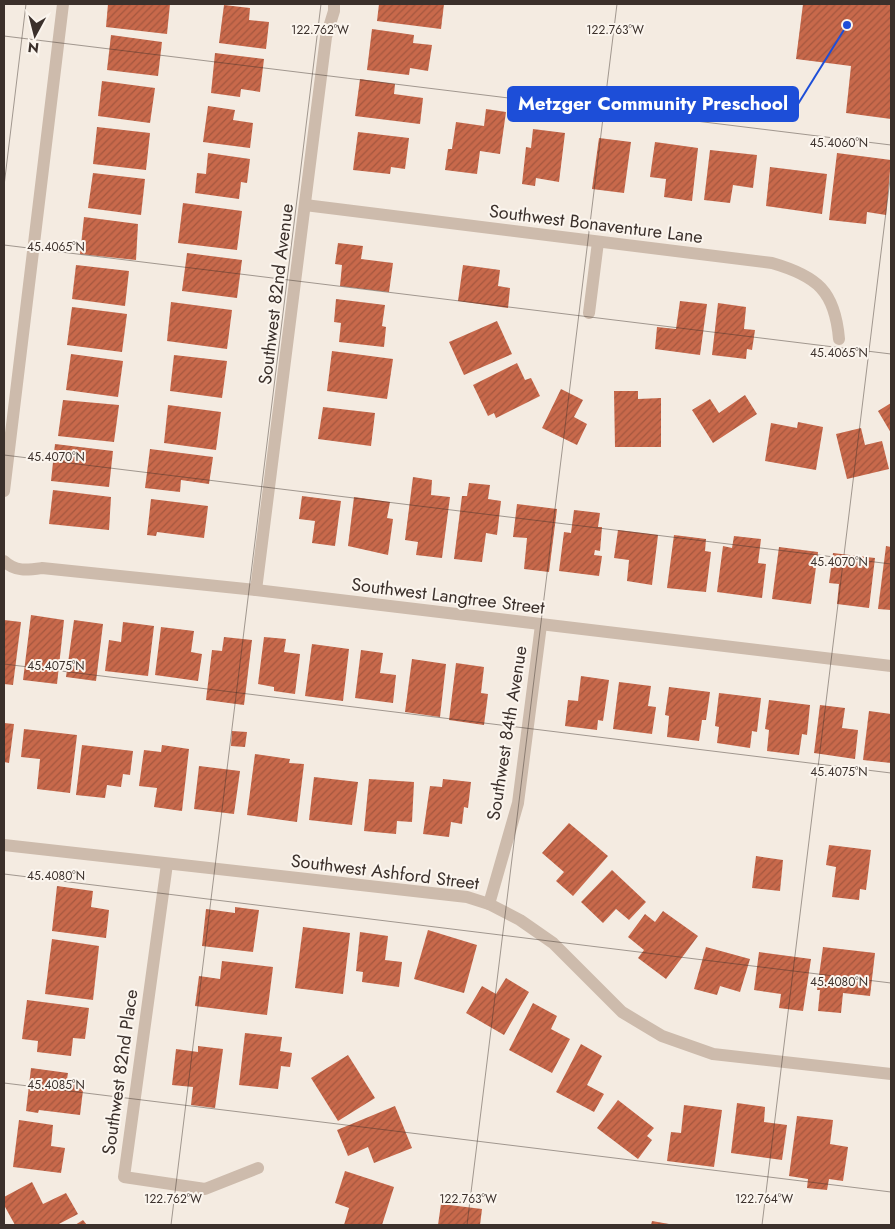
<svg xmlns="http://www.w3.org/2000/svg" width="895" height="1229" font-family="Jost,sans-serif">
<defs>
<pattern id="building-hatch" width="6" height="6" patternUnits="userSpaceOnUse" patternTransform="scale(1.25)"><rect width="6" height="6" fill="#c8694b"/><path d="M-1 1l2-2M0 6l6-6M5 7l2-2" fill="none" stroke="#a4573f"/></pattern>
</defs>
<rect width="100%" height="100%" fill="#f4ebe1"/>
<!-- building -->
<g fill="url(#building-hatch)">
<polygon points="108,4 170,4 167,34 106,27"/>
<polygon points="379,4 444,4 441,29 377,21"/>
<polygon points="803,4 891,4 891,119 846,113 851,66 796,59"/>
<polygon points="224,5 250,8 249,20 269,22 266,49 219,43"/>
<polygon points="372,29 414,35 413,43 432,45 428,71 410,68 409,75 367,70"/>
<polygon points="111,35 162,42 158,76 107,70"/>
<polygon points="215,53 264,59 260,92 241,89 240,97 211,93"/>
<polygon points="360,79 395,84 394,94 423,98 420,124 355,116"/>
<polygon points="102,81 155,88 150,123 98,116"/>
<polygon points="208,106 235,110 233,120 253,123 250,148 203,142"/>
<polygon points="486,109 506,112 500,154 480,151 477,174 445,170 448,149 452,149 456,122 484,126"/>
<polygon points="97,127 150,133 146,170 93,164"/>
<polygon points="533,129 565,133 559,182 536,178 535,186 522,184 526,147 531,148"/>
<polygon points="358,132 409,138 405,169 391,167 390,174 353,170"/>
<polygon points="599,138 631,142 624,193 592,189"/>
<polygon points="655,142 698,148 692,201 664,197 666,179 650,177"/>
<polygon points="710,150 757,155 753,188 733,185 730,203 704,200"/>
<polygon points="208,153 250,159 247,183 241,182 239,199 195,193 197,173 206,174"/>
<polygon points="837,153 891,160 886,215 867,212 866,224 829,220"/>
<polygon points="770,167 827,174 822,214 766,206"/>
<polygon points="93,173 145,179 141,215 88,208"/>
<polygon points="183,203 242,211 237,250 178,243"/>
<polygon points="84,217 138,224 136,260 80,254"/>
<polygon points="338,243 363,246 361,259 393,263 389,292 340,286 342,265 335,264"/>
<polygon points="187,253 242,260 237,298 182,291"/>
<polygon points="76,265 129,271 125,306 72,299"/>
<polygon points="463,265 500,270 498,286 510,288 508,308 458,301"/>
<polygon points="336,299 385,305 382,326 386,327 384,347 339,342 341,323 334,322"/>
<polygon points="680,301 707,304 700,355 655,349 657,327 676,329"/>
<polygon points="171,302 232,310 227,349 167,341"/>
<polygon points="718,303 746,307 744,329 755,330 752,350 747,349 746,359 712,355"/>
<polygon points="72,307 127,314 122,352 67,345"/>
<polygon points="497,321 512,354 464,375 449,342"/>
<polygon points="332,351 393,359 387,399 327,391"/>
<polygon points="71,354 123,361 118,397 66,390"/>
<polygon points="174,355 227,361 222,398 170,391"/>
<polygon points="517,363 525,380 531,378 540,396 496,418 494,413 488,416 473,385"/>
<polygon points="561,389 583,400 574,417 587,424 577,445 542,428"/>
<polygon points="614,391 638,391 638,399 661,398 661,447 615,447"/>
<polygon points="745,395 757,414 713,443 692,410 710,399 719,413"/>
<polygon points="63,400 119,405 114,442 58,436"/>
<polygon points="891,403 891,433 878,411"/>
<polygon points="168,405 221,412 216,450 164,443"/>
<polygon points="323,407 375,413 371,446 318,439"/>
<polygon points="798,422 823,427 816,470 765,461 771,423 797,428"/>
<polygon points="861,428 865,445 882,441 889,469 847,479 836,434"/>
<polygon points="55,444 113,451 109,487 51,481"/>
<polygon points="150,449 213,457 209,484 181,480 180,492 145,488"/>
<polygon points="413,477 432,480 431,495 450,497 442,558 416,555 418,542 405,540"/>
<polygon points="469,483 490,485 488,499 501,501 497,535 486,533 482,562 454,559 462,496 467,496"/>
<polygon points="53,490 111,497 109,530 49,524"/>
<polygon points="302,496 341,501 335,546 312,543 315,521 299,519"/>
<polygon points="354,497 390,502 387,518 393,519 388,555 348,546"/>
<polygon points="151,499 208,506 204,538 157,532 156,536 147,535"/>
<polygon points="517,504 557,509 549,572 524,569 527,538 513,537"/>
<polygon points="574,510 600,513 598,527 602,527 600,551 595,550 594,555 602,556 599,576 559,571 564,532 571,533"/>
<polygon points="618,530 658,535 652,585 627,581 629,560 614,558"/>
<polygon points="674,535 706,539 705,551 711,552 706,592 667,588"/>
<polygon points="734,536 761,539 758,563 766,564 762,598 717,592 723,546 732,548"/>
<polygon points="886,546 891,547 891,610 878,609"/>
<polygon points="779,547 818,552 811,604 772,599"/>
<polygon points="833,553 875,558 869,608 837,604 839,584 829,583"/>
<polygon points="31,615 64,620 57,684 23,680"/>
<polygon points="4,620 21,622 13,685 4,684"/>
<polygon points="74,620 103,624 96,681 66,677"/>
<polygon points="123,622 154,626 148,676 105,671 109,640 121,642"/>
<polygon points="161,627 194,631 191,652 202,654 198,681 155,675"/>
<polygon points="224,637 252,640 244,705 206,700 212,650 222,651"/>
<polygon points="264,637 286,639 284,652 300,654 295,694 274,691 274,687 258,684"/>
<polygon points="312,644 349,649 343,701 305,696"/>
<polygon points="361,650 383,653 380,673 396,675 393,703 355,698"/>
<polygon points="412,659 446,664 440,717 405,712"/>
<polygon points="456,663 484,667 481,693 488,694 484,725 449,720"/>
<polygon points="581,676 609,680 603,721 598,720 597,730 565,726 568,700 578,701"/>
<polygon points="619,682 651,686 648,706 656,707 652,734 613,729"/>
<polygon points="669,687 710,692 706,720 702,720 699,741 667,737 669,716 665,715"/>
<polygon points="719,693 761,698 757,732 752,731 750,748 717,743 719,727 715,726"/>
<polygon points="769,700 810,705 807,735 802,734 799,755 767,751 769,730 765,729"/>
<polygon points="820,705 845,708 842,728 858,730 855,759 814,753"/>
<polygon points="869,711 891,714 891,763 863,760"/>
<polygon points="4,723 14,724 9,763 4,762"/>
<polygon points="24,729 77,735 70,793 37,789 40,759 21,757"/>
<polygon points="232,731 247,732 245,747 231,746"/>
<polygon points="82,745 133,751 130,775 123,774 121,787 107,785 105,798 76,795"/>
<polygon points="162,745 189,749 182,811 154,807 157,788 139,786 144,750 161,752"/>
<polygon points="255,754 290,759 289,763 304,764 297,822 247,815"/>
<polygon points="199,766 240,771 234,814 194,809"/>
<polygon points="314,777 358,782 352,825 309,820"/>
<polygon points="369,779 414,782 412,822 397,821 396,834 364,831"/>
<polygon points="443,779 471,782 468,808 464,807 462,824 451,822 449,837 423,834 430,786 442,787"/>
<polygon points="569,823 608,856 573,896 556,881 564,872 542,853"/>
<polygon points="829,845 871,850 866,890 860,889 859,900 832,897 836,867 826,865"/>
<polygon points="756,856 783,860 780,891 752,888"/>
<polygon points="612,870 646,902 629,920 616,909 603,923 581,902"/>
<polygon points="57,886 93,891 91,907 109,910 106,938 52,931"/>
<polygon points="235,907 259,910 253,952 202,946 206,909 235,913"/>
<polygon points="663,911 698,936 666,979 638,958 644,950 628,937 645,914 655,922"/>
<polygon points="303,927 350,933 343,994 295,988"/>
<polygon points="428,930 477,945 464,993 414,979"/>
<polygon points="360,932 388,936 385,960 402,962 399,987 362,982 363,972 356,971"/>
<polygon points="52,939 99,946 93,1000 45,994"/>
<polygon points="706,947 750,959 740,992 720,986 717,995 694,989"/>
<polygon points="823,947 875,953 870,996 843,993 841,1013 818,1011 820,990 817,990"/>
<polygon points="759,952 811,959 803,1011 779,1008 781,994 754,990"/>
<polygon points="222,961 273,967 267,1015 195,1006 199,976 220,979"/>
<polygon points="506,978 529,992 504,1035 466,1013 482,986 496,994"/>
<polygon points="27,1000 89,1008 85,1039 73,1038 71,1056 37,1052 38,1041 22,1039"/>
<polygon points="533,1003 557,1016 551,1029 570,1039 552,1073 509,1050"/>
<polygon points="245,1033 282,1037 280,1051 292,1053 290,1067 281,1066 278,1089 239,1085"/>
<polygon points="581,1044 602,1056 587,1085 604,1094 594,1112 556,1092"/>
<polygon points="198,1046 223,1049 215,1108 191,1105 193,1087 172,1085 176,1049 198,1052"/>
<polygon points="348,1055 375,1098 338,1121 311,1078"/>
<polygon points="31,1068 68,1073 67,1079 84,1082 80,1115 39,1110 38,1113 26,1111"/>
<polygon points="618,1100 654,1128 647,1136 652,1140 638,1159 597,1128"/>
<polygon points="737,1103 765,1107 764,1122 787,1125 782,1160 731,1153"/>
<polygon points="684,1105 722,1110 714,1167 667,1161 671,1132 681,1133"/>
<polygon points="395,1106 412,1148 374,1163 368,1147 348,1156 337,1130"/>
<polygon points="797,1116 833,1120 830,1144 848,1147 843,1181 829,1179 827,1190 807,1188 808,1179 789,1176"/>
<polygon points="19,1120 53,1125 51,1146 65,1148 61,1173 13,1167"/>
<polygon points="345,1171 394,1187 382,1225 344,1225 349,1208 335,1203"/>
<polygon points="32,1182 43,1204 66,1193 78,1214 57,1225 15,1225 4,1205 4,1197"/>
<polygon points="441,1204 482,1209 480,1225 438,1225"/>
<polygon points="83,1220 87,1225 75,1225"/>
<polygon points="652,1221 669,1224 669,1225 651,1225"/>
</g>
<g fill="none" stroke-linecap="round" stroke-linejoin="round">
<!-- street -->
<g stroke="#cdbbac" stroke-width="12">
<path d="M305,205L772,263C817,276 835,291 839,339"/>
<polyline points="589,313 598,242"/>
<polyline points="4,491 63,4"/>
<path d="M4,561C15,572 28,570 42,568L256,590L891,666"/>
<polyline points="256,590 326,37 334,11 334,4"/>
<polyline points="4,845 467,897 489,904 520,920 553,943 622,1012 662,1036 713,1054 891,1074"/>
<polyline points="167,864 124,1177 205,1189 258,1168"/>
<polyline points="489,904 518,803 541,625"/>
</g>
</g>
<!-- ticks -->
<path fill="none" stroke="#3b302b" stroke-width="1" stroke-opacity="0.45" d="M4,36L891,145M4,186L26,4M4,245L891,354M4,455L891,564M4,664L891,773M4,874L891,983M4,1083L891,1192M171,1225L321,4M467,1225L617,4M762,1225L891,171"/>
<g text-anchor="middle" stroke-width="4" stroke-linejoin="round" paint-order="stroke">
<!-- street labels -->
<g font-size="18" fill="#3b302b" stroke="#fbf5ee">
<text transform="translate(596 224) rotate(7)" y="6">Southwest Bonaventure Lane</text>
<text transform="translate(276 294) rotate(-83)" y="6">Southwest 82nd Avenue</text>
<text transform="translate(448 596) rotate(7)" y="6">Southwest Langtree Street</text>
<text transform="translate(507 733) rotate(-81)" y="6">Southwest 84th Avenue</text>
<text transform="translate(385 872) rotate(7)" y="6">Southwest Ashford Street</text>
<text transform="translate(120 1072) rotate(-82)" y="6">Southwest 82nd Place</text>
</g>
</g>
<g font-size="12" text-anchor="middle" fill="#3b302b" stroke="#fbf5ee" stroke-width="4" stroke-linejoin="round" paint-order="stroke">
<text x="320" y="34">122.762°W</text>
<text x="615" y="34">122.763°W</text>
<text x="839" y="147">45.4060°N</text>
<text x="56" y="251">45.4065°N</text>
<text x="839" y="357">45.4065°N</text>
<text x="56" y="461">45.4070°N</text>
<text x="839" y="566">45.4070°N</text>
<text x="56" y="670">45.4075°N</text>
<text x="839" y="776">45.4075°N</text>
<text x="56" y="880">45.4080°N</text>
<text x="839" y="986">45.4080°N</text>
<text x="56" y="1089">45.4085°N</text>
<text x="173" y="1203">122.762°W</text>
<text x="468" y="1203">122.763°W</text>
<text x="764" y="1203">122.764°W</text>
</g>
<!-- callouts -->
<path fill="none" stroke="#1d4ed8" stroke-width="2" d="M847 25L798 104"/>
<circle fill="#1d4ed8" stroke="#fbf5ee" stroke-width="2" cx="847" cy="25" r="5"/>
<rect fill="#1d4ed8" stroke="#1d4ed8" stroke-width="2" x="508" y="87" width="290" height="34" rx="5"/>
<g font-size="19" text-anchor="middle" font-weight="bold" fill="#fff">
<text x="653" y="110">Metzger Community Preschool</text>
</g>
<!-- border -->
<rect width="895" height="1229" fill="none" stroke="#3b302b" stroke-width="10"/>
<!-- north arrow -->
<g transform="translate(35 35) rotate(187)" stroke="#fbf5ee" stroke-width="4" paint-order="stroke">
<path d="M0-4L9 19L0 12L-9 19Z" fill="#3b302b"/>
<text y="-8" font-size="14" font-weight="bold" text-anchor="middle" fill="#3b302b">N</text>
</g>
</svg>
